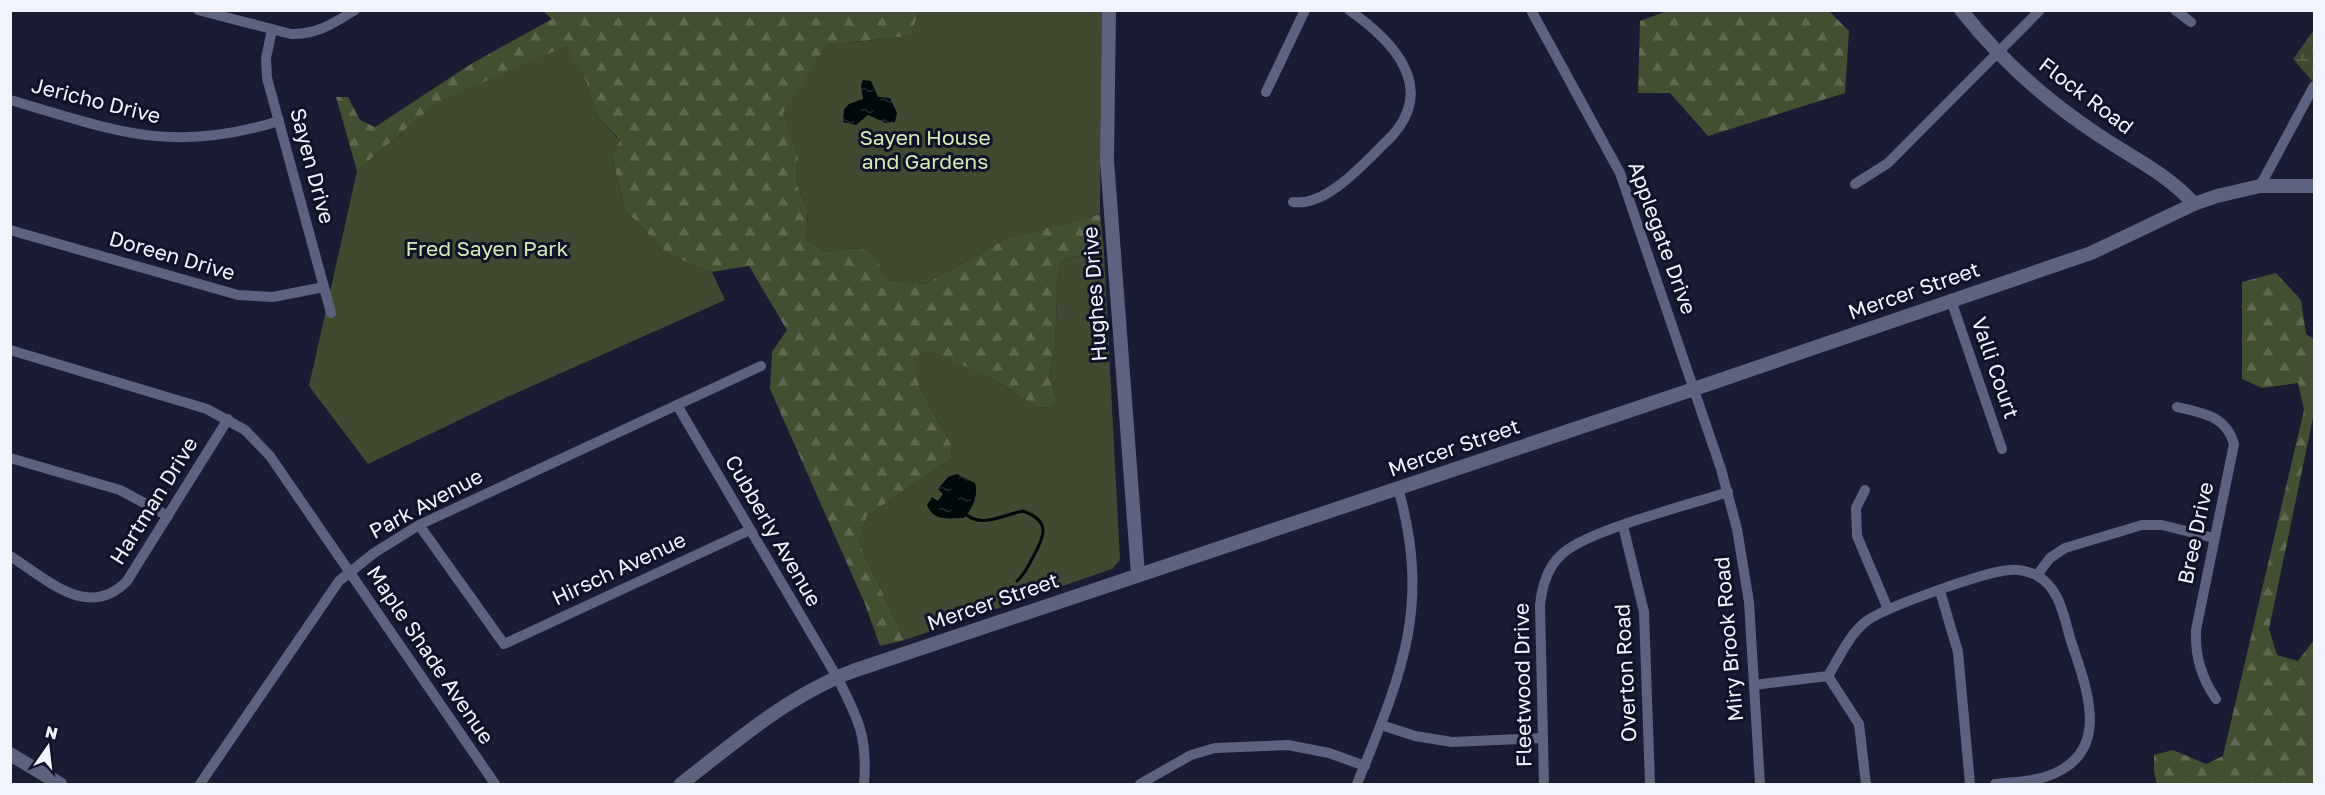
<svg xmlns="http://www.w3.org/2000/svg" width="2325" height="795" font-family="'Golos Text',sans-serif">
<defs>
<pattern id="forest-firs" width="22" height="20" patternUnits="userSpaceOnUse" patternTransform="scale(1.5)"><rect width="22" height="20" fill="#434f31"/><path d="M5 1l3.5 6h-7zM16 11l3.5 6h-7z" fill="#5f6950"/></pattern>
<pattern id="wetland-marsh" width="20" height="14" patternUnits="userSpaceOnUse" patternTransform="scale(1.5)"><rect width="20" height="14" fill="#3f4a30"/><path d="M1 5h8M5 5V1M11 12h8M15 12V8" fill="none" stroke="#5b654f"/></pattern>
<pattern id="water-ripples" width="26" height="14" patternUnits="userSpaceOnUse" patternTransform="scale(1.5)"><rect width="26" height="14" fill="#00080a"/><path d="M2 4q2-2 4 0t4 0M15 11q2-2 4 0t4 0" fill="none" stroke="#262c2f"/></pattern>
</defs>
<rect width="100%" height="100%" fill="#191c33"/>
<!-- forest -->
<g fill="url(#forest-firs)">
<path d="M543,11H919L911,36L827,45L784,113L798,157L797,185L808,209L806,240L826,252C868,245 867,244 889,280L925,284L1007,238L1100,214L1104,253L1071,257L1062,262L1058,274L1055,346L1049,377L1057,399L1052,407L1037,408L993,379L919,386L951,444L952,459L867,516L859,542L905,640L880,646L865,604L770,389L772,352L787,330L749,266L712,272L668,255L625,210L611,154L620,140L598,118L585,79L438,102L357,171L336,97H348L360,120L375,127L471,64L552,19Z"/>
<polygon points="1667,11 1829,11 1849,31 1845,93 1708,136 1670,93 1638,93 1640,21"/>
<polygon points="2276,273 2301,300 2306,334 2314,339 2314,413 2269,629 2277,655 2298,661 2314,640 2314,784 2157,784 2154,772 2154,755 2173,750 2206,764 2223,756 2304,410 2298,383 2262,388 2242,379 2242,282"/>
</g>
<!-- wetland -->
<polygon fill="url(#wetland-marsh)" points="2314,30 2314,83 2293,59"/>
<!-- park -->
<g fill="#3f4a30">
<path d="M919,11H1102L1100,214L1007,238L925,284L889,280C867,244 868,245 826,252L806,240L808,209L797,185L798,157L783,113L827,45L911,36Z"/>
<polygon points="566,46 585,79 598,118 620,141 611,155 625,210 668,255 712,272 725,300 505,398 368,464 309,386 357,171 438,102"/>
<polygon points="1104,253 1120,560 1112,569 905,640 859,542 867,516 952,459 951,444 919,386 914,357 929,350 993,379 1037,408 1051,407 1057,399 1049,377 1055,346 1058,274 1062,262 1071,257"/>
</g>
<!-- water -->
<g fill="url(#water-ripples)">
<polygon points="863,80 871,81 878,97 890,98 897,113 895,122 886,123 868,115 856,125 843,122 844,109 849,104 863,99 861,86"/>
<path d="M957,474L975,483C979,495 972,509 964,518C948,518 934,522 927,505L932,497L938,501L943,494L938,489L948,477Z"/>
</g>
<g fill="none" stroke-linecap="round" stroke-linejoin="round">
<!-- stream -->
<path stroke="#00080a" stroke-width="3" d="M967,515C982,528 1006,514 1023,511C1051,521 1045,536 1033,557C1028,566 1025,574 1017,581"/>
<!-- minor -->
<g stroke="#5d627f" stroke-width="10">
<path d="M198,10L291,34C317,35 334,23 355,10"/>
<polyline points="1531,10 1620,173 1721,469 1737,529 1749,602 1760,784"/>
<polyline points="2175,10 2191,22"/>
<polyline points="272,30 266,58 267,78 331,313"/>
<polyline points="1266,92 1305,10"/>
<path d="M10,100C114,130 170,155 279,121"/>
<polyline points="1855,184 1888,163 2040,10"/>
<polyline points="2260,186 2314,86"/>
<path d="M1293,202C1329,207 1367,159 1392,136C1437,86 1392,40 1349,10"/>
<polyline points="10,230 238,295 273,297 324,287"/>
<polyline points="1951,300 2002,449"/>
<polyline points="10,350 207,409 245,430 270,456 495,784"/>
<path d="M677,405L837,677C858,718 868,737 864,784"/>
<path d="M2177,407C2202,413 2226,415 2234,444L2196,630C2195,656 2201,677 2216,699"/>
<polyline points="10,458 120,490 168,516"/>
<polyline points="1865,490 1856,508 1857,536 1888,609"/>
<polyline points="419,525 504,644 750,530"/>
<polyline points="1623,526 1644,612 1650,784"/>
<path d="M10,556C47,579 88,621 127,581L228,419"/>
<polyline points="2037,575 2050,558 2065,548 2142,525 2162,525 2214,538"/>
<polyline points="1940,591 1958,652 1970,784"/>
<polyline points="1828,676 1859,724 1866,784"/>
<path d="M1754,685L1828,676C1839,658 1848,637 1864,623C1881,608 1985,572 2009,570C2018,569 2027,571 2036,575C2060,587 2064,618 2071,641C2087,689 2114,755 2045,777C2029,782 2011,782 1995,784"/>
<polyline points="1381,725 1415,736 1452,742 1543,738"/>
<polyline points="200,784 339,581 374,553 419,525 761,366"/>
<polyline points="1140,784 1191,755 1215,748 1288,745 1329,753 1365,766"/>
<path d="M1357,784C1401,675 1432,608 1398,488"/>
<path d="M1544,784L1540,605C1542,586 1547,568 1561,555C1586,530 1690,505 1728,492"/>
</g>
<!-- tertiary -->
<g stroke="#5d627f" stroke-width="14">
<polyline points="1109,10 1107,160 1138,574"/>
<path d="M1961,10C1999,58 2047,101 2097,134C2129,156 2168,174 2194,204"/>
<polyline points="10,754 60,784"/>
<path d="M681,784C735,742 789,695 853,671L1694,389L2091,253L2194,204L2217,196L2260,186H2314"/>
</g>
</g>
<g text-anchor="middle" stroke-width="6" stroke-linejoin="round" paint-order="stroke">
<!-- street labels -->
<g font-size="21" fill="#f1f3fe" stroke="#101229">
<text transform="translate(2086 96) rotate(37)" y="7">Flock Road</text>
<text transform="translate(96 101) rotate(14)" y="7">Jericho Drive</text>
<text transform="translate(312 166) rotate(75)" y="7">Sayen Drive</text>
<text transform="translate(1662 238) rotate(70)" y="7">Applegate Drive</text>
<text transform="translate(172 256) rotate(16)" y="7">Doreen Drive</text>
<text transform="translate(1914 291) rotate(-19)" y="7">Mercer Street</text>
<text transform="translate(1095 294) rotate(-94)" y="7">Hughes Drive</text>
<text transform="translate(1995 368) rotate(71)" y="7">Valli Court</text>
<text transform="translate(1454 448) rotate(-19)" y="7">Mercer Street</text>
<text transform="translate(154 501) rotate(-58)" y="7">Hartman Drive</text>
<text transform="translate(426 504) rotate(-28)" y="7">Park Avenue</text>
<text transform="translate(773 531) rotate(60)" y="7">Cubberly Avenue</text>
<text transform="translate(2196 533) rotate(-78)" y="7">Bree Drive</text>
<text transform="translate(619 569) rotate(-25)" y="7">Hirsch Avenue</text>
<text transform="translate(993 602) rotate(-19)" y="7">Mercer Street</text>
<text transform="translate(1729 639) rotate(-95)" y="7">Miry Brook Road</text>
<text transform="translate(430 655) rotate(56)" y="7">Maple Shade Avenue</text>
<text transform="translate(1626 673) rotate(-93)" y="7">Overton Road</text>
<text transform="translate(1523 685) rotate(-91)" y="7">Fleetwood Drive</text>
</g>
<!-- park labels -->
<g font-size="21" fill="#d4ecb3" stroke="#101229">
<text x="925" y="145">Sayen House<tspan x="925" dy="24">and Gardens</tspan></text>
<text x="487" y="256">Fred Sayen Park</text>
</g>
</g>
<!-- border -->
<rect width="2325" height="795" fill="none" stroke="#f1f3fe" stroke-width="24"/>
<!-- north arrow -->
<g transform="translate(48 747) rotate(14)" stroke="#101229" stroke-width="4.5" paint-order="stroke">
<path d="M0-4.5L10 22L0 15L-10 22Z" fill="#f1f3fe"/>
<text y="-9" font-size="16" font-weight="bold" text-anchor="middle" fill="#f1f3fe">N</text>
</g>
</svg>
